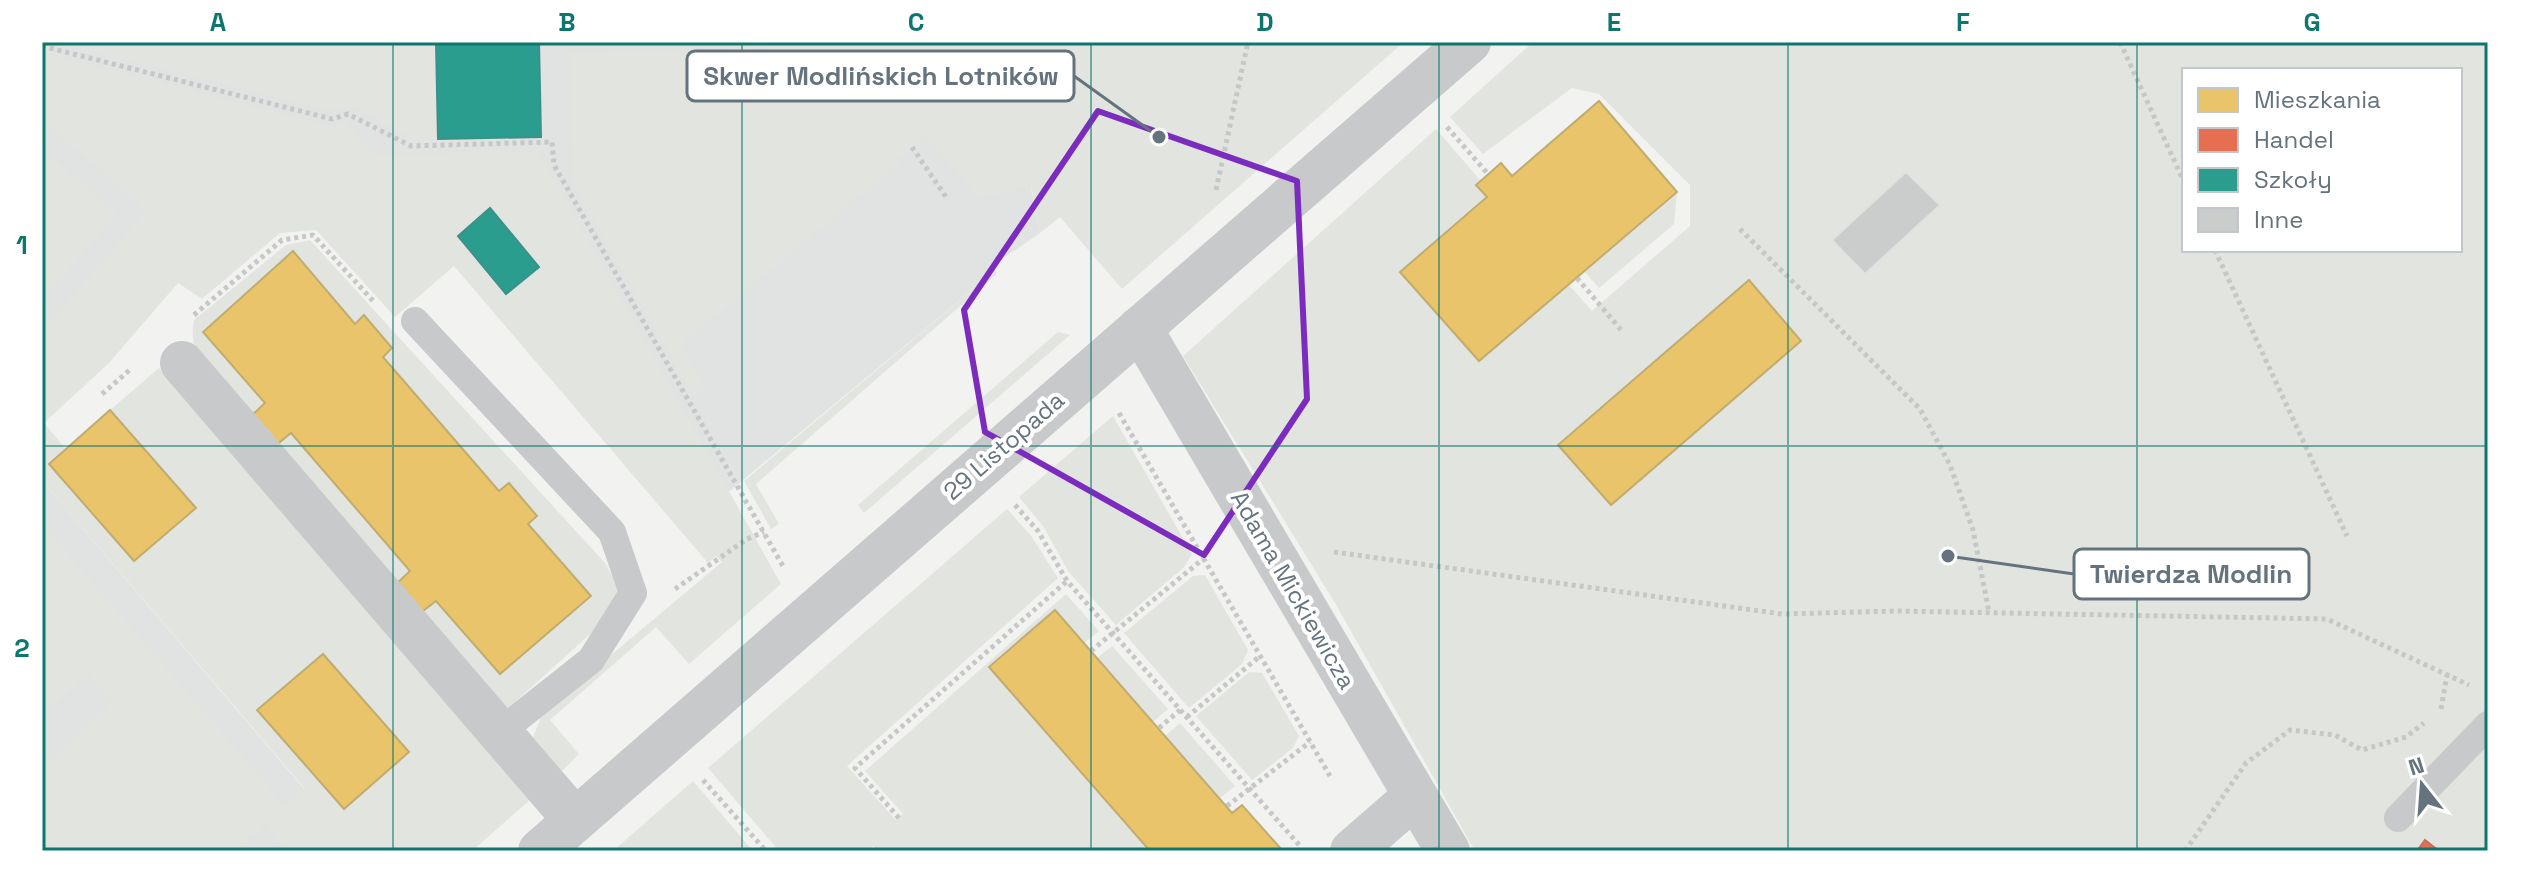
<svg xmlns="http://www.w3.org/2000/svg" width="2530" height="893" font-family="'Space Grotesk',sans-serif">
<rect width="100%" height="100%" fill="#f2f2f1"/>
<!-- built -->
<g fill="#e1e2e2">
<polygon points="42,42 1002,42 1040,233 992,266 995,271 690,524 344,121 243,191 42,426"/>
<polygon points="42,481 305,790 266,825 288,851 42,851"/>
</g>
<!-- green -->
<g fill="#e2e5df" fill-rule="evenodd">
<polygon points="57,42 436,42 438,139 417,140 354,107 327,110"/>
<path d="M763,42H1404L1122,289L1060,217L1040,233L1031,186L979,198L926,136L897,159L900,163L681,344L706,388L694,396L572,182L570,52L755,49L778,87H788ZM829,72L821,99L804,89L790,87Z"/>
<path d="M1533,42H2488V851H1475L1335,603L1183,356L1436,129L1481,181L1476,185L1487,197L1401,272L1479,361L1569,285L1592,311L1690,226V185L1599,94L1572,88L1483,154L1450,117ZM2184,70H2460V250H2184ZM1749,280L1801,341L1611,505L1558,445Z"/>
<polygon points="42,53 335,127 344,120 373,154 539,153 781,584 689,664 656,627 550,720 579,754 562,771 530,745 543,712 722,562 716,556 708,563 454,266 395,317 316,230 280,233 202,299 178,283 109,363 44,423 66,449 49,464 134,561 195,509 110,410 159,368 532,798 472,851 288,851 265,825 235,851 54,851 42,837 42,766 113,702 89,674 42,715 42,524 285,806 305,789 42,481 42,332 146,211 42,119"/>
<polygon points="42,149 117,214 42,300"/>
<polygon points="1677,192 1674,224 1599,288 1585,272"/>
<path d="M310,240L605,563L619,588L609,617L503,713L419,614L436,601L500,673L528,524L537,515L509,483L499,491L383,357L392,348L365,315L355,324L293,251L204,332L265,403L250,417C224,388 185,363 194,320L286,245Z"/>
<polygon points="995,271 997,274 756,484 779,524 771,529 744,481"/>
<polygon points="1058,332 1070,335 864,513 858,505"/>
<polygon points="1113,416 1192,554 1184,567 1116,625 1068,571 1043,526 1019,497"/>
<polygon points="291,433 410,571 395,585 275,446"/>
<polygon points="1007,509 1032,537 1058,578 847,766 896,820 903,814 865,771 1066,594 1099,631 1084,643 1054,610 989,668 1150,851 879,851 874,846 868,851 779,851 708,768"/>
<polygon points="1205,575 1248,650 1242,664 1189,708 1124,633 1193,576"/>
<polygon points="1112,646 1168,709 1153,722 1097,658"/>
<polygon points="1249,672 1262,673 1299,736 1293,748 1252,780 1196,716"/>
<polygon points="1180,723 1235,786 1220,798 1165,736"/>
<polygon points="693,781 753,851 613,851"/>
</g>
<!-- homes -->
<g fill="#e9c46a" stroke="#c1ac70" stroke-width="2">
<polygon points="1599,101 1677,192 1479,361 1400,272 1487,197 1476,185 1501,163 1512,176"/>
<polygon points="293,251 355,324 364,315 392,348 383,357 499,491 509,483 537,516 528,524 591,596 500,674 436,601 419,614 395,585 410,571 291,433 275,446 250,417 265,403 203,332"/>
<polygon points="1749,280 1801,341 1611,505 1558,445"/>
<polygon points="110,410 196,508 134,561 49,464"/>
<polygon points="1055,610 1232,813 1242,805 1283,851 1150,851 989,667"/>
<polygon points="323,654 409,752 344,809 257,710"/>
</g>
<!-- shops -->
<polygon fill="#e76f51" stroke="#c0705e" stroke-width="2" points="2425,840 2439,851 2417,851"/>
<!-- schools -->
<g fill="#2a9d8f" stroke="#3c908a" stroke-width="2">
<polygon points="436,42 539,42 541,137 438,139"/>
<polygon points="490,208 539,267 506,294 458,236"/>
</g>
<!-- building -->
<polygon fill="#cbcccc" stroke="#e1e1e0" stroke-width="2" points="1906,172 1940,205 1865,274 1832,240"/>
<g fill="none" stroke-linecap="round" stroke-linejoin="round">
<!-- path -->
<g stroke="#c6c7c6" stroke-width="5" stroke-dasharray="4 4" stroke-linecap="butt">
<polyline points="2120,42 2184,182"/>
<polyline points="42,46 332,119 348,114 411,146 552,142 554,165 784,568"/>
<polyline points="1447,127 1488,174"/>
<polyline points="912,147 948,200"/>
<polyline points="1216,190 1248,42"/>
<polyline points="1740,229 1920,409 1950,465 1973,530 1989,612"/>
<polyline points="2215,250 2347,536"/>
<polyline points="1577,278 1622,331"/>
<polyline points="194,315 282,240 313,235 374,302"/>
<polyline points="102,394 132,368"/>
<polyline points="1119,413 1330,776"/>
<polyline points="1015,505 1038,531 1067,581 1300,846"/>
<polyline points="1334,552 1782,614 1896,611 2327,619 2469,685"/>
<polyline points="675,589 747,539 764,532"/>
<polyline points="1091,651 1203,559"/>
<polyline points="2441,709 2447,675"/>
<polyline points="1187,717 1260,656"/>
<polyline points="1159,728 1180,710"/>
<polyline points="703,780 766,851"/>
<polyline points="1227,806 1310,742"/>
<polyline points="899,818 855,768 1067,581"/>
<polyline points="874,851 877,849"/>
<polyline points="2185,851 2246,763 2290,730 2335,735 2362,750 2406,737 2424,723"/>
</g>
<!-- lane -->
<g stroke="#c8c9ca" stroke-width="28">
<polyline points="415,321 612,532 633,593 591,660 500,732"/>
<polyline points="2398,818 2488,725"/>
</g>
<!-- street -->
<g stroke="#c8c9ca" stroke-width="44">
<polyline points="1140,328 1448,851"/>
<polyline points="182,363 575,820"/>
<polyline points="540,851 1469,42"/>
<polyline points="1352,851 1414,797"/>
</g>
</g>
<!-- marked area -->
<path fill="none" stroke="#7b2cbf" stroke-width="6" stroke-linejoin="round" d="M1098,111L1297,181L1307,399L1204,555L985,432L964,310Z"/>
<!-- grid -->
<path fill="none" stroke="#0f766e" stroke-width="2" stroke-opacity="0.55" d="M393,42V851M742,42V851M1091,42V851M1439,42V851M1788,42V851M2137,42V851M42,446H2488"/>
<g text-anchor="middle" stroke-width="8" stroke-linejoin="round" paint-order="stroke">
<!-- street labels -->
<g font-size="24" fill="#65737e" stroke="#fff">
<text transform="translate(1004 446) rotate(-41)" y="8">29 Listopada</text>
<text transform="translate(1293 590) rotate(60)" y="8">Adama Mickiewicza</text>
</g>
</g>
<!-- callouts -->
<path fill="none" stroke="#65737e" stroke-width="3" d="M1159 137L1074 76M1948 556L2074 574"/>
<g fill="#65737e" stroke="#fff" stroke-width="3">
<circle cx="1159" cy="137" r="8"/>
<circle cx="1948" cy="556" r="8"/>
</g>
<g fill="#fff" stroke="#65737e" stroke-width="3">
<rect x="687" y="51" width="387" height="50" rx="8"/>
<rect x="2074" y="549" width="235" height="50" rx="8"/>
</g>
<g font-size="26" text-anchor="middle" font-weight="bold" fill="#65737e">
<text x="881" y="85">Skwer Modlińskich Lotników</text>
<text x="2191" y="583">Twierdza Modlin</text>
</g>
<!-- border -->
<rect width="2530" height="893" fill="none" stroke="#ffffff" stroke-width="88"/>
<!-- legend -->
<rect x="2182" y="68" width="280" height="184" fill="#ffffff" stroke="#c1c7cb" stroke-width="2"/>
<rect x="2198" y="88" width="40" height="24" fill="#e9c46a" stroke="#c1c7cb" stroke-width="2"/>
<text x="2254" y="108" font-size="24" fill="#65737e">Mieszkania</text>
<rect x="2198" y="128" width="40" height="24" fill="#e76f51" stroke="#c1c7cb" stroke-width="2"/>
<text x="2254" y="148" font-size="24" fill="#65737e">Handel</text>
<rect x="2198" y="168" width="40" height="24" fill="#2a9d8f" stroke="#c1c7cb" stroke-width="2"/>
<text x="2254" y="188" font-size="24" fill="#65737e">Szkoły</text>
<rect x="2198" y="208" width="40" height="24" fill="#cbcccc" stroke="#c1c7cb" stroke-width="2"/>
<text x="2254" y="228" font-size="24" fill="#65737e">Inne</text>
<!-- north arrow -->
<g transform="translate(2422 785) rotate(343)" stroke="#ffffff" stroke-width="6" paint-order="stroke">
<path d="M0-6L14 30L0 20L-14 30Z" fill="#65737e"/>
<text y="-12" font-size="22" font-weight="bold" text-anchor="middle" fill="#65737e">N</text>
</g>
<rect x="44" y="44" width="2442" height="805" fill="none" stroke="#0f766e" stroke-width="3"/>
<g font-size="26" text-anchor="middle" font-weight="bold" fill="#0f766e">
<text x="218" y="31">A</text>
<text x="567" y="31">B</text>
<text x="916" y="31">C</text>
<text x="1265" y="31">D</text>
<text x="1614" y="31">E</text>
<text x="1963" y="31">F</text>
<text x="2312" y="31">G</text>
<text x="22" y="254">1</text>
<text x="22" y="657">2</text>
</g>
</svg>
